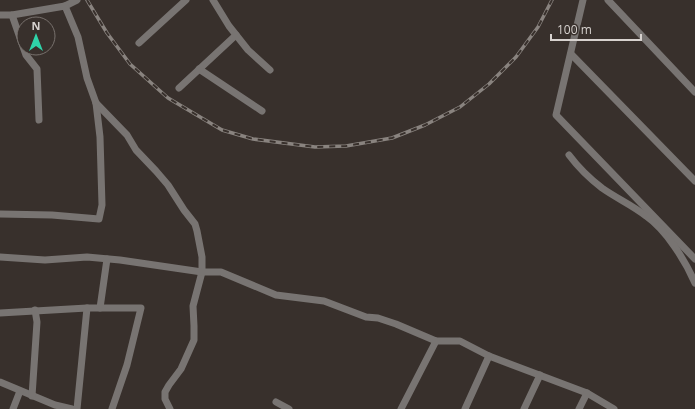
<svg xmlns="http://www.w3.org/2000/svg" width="695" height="409" font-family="'Open Sans',sans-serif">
<rect width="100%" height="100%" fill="#38302c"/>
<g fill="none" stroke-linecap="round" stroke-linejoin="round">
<!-- minor -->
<g stroke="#787472" stroke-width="7">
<polyline points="213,0 229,26 248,50 270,70"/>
<polyline points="583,0 556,115 695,259"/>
<polyline points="608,0 695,92"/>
<polyline points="65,6 77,0"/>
<polyline points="0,15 12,15 26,55 37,69 39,120"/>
<polyline points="139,43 186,0"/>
<polyline points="571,54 695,181"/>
<polyline points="199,69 262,111"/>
<polyline points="179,88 236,35"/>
<polyline points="96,103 127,135 136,150 156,171 168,185 184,210 195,224 197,231 202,257 202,272 193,306 194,326 194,340 181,369 169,385 165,392 165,399 170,409"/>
<path d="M569,155C578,167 589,178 602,188C616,198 632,205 646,216C666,230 685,260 695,283"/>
<polyline points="0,214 52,215 99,219 102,205 100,137 96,103 87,78 78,37 65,6 12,15"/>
<polyline points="0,257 45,260 87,257 120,260 202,272 221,272 276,295 324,301 366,317 378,318 396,324 436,341 460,341 489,356 587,393 614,409"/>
<polyline points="100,308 107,259"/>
<polyline points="0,313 87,308"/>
<polyline points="0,382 55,405 72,409"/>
<polyline points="32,396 37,322 35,310"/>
<polyline points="276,402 289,409"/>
<polyline points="13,409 20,391"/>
<polyline points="77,409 87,308 141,308 127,365 112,409"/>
<polyline points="401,409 436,341"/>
<polyline points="465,409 489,356"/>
<polyline points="524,409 540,375"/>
<polyline points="579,409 587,393"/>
</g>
<!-- rail casing -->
<g stroke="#89837f" stroke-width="3.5">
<polyline id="rail" points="87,0 107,33 130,64 168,98 222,130 253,139 315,147 346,146 392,138 425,125 460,107 489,84 516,57 538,27 552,0"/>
</g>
<!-- rail -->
<use href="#rail" stroke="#38302c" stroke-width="2" stroke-dasharray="6" stroke-linecap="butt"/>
</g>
<!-- north arrow -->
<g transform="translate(36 36)"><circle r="19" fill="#38302c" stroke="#78716d"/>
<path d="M0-3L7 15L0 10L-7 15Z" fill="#2fd4aa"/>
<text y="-6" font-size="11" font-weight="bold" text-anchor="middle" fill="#d7d2cf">N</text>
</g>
<!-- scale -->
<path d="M551 34v6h90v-6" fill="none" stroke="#d7d2cf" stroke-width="2"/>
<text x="557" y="34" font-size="12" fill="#d7d2cf" stroke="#38302c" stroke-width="3" paint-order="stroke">100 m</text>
</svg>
